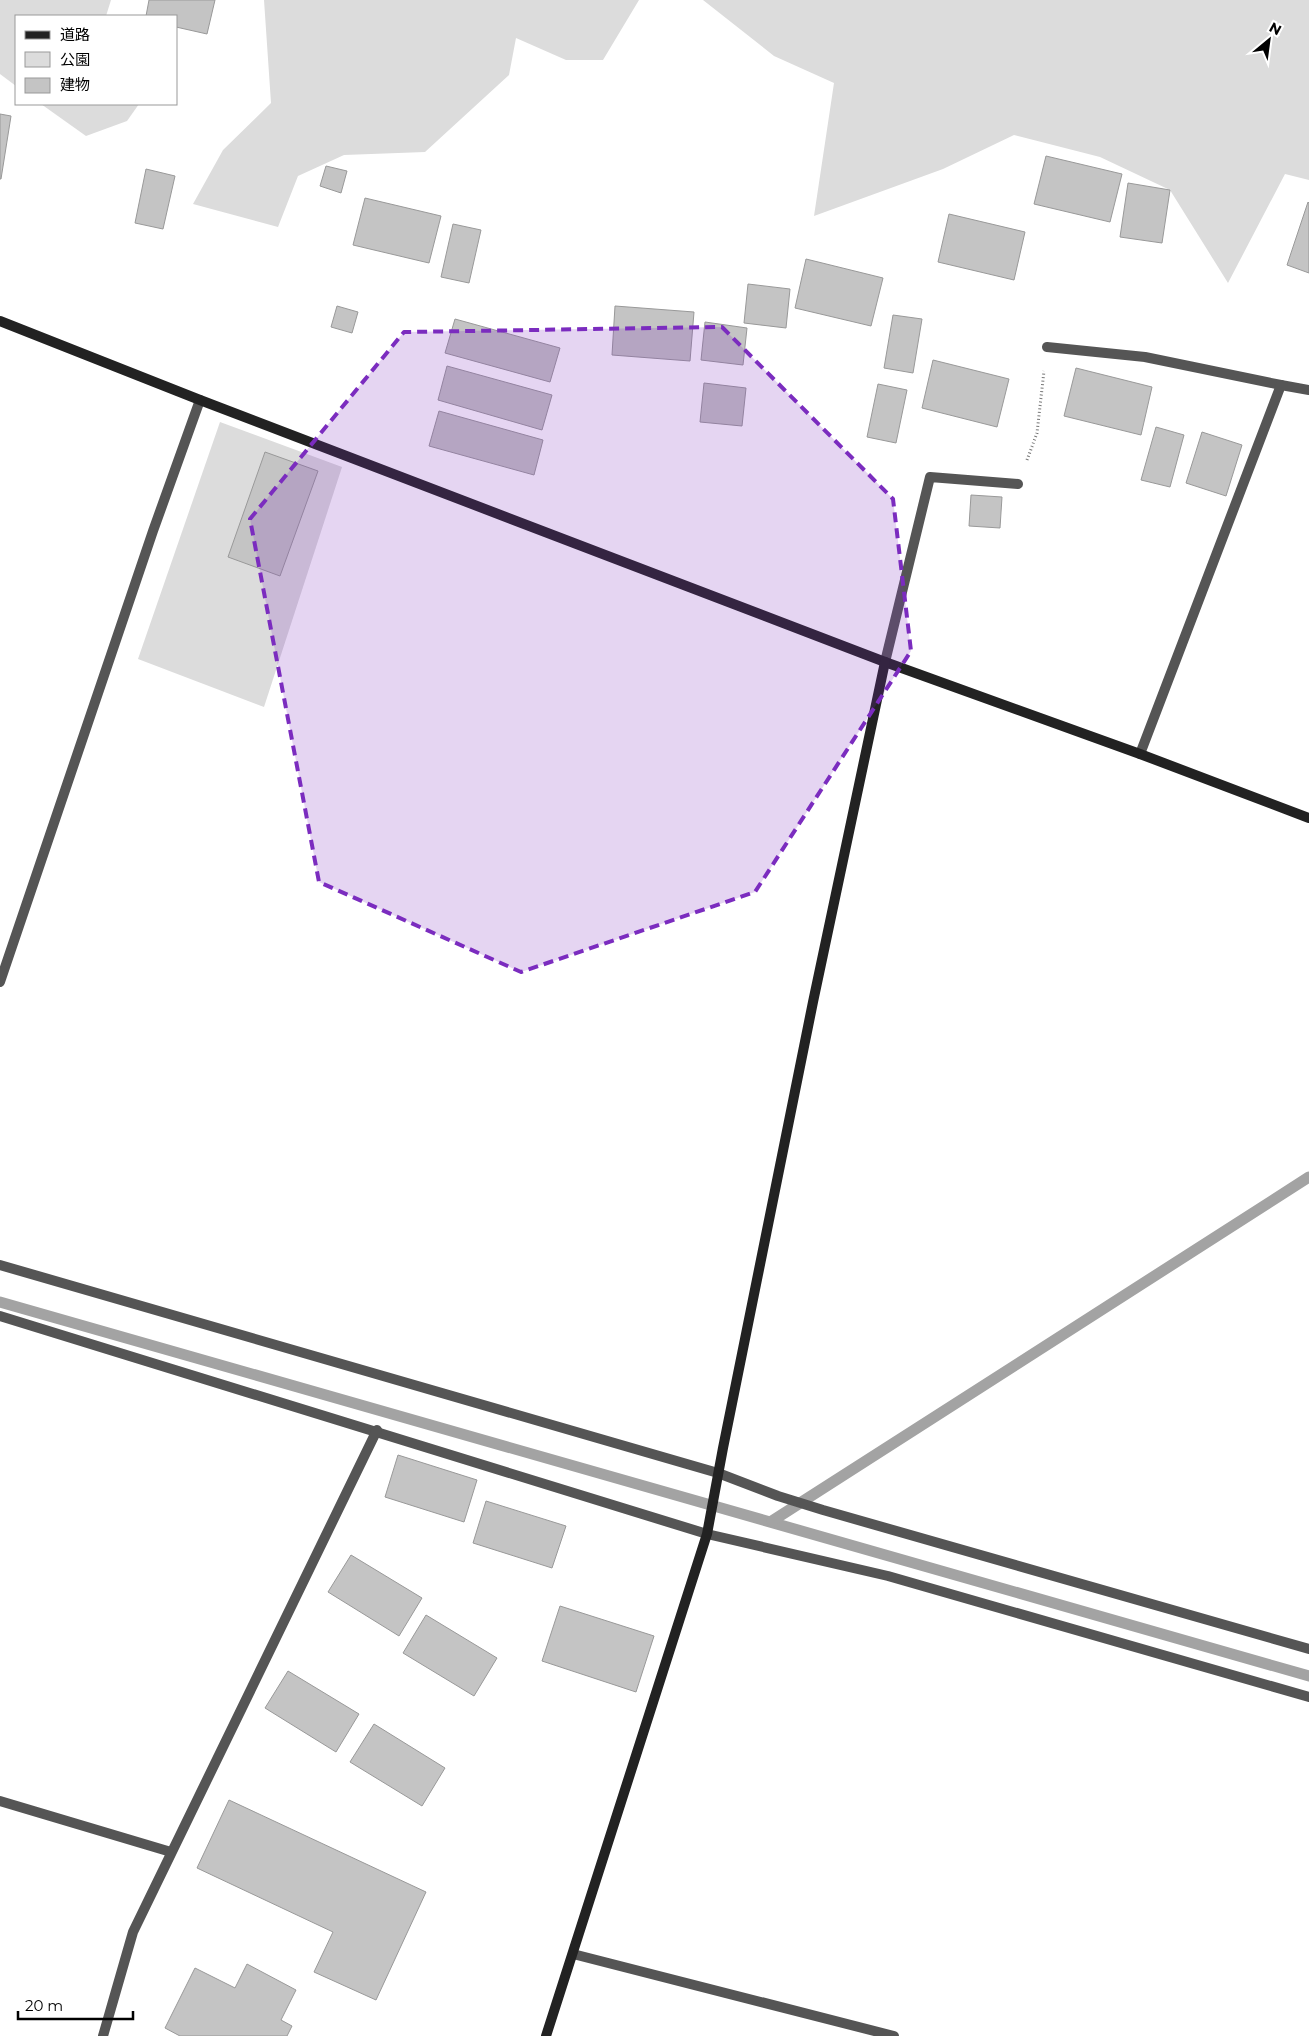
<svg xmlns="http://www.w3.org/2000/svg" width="1309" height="2036" font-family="Montserrat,'Noto Sans JP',sans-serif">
<rect width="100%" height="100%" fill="#fff"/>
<!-- green -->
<g fill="#dcdcdc">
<polygon points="0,0 111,0 106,16 16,16 16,86 0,74"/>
<polygon points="264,0 639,0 603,60 566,60 516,38 509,75 425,152 344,155 298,176 278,227 193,204 223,150 271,103"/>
<polygon points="703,0 1309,0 1309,180 1285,174 1228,283 1170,190 1100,157 1014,135 943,169 814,216 834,83 774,56"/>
<polygon points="41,104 139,104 127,121 86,136"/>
<polygon points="220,422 342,467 264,707 138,659"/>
</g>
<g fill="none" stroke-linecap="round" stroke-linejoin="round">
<!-- stream -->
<g stroke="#a3a3a3" stroke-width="11">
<polyline points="0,1302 1309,1676"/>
<polyline points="772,1521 1309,1177"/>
</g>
</g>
<!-- building -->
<g fill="#c4c4c4" stroke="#999">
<polygon points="149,0 215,0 207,34 176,27 176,16 146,16"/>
<polygon points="0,114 11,116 1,179 0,179"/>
<polygon points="1046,156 1122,174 1110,222 1034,204"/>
<polygon points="326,166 347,171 341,193 320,186"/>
<polygon points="146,169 175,176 163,229 135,223"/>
<polygon points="1128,183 1170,190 1162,243 1120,237"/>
<polygon points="365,198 441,216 429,263 353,245"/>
<polygon points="1308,202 1309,203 1309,273 1287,265"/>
<polygon points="949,214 1025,232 1014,280 938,262"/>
<polygon points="453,224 481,230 469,283 441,277"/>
<polygon points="806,259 883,278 871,326 795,308"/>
<polygon points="748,284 790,289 786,328 744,323"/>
<polygon points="337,306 358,312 352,333 331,327"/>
<polygon points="615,306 694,312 690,361 612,355"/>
<polygon points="893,315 922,319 913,373 884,368"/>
<polygon points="455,319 560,348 550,382 445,353"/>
<polygon points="705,322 747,328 743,365 701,360"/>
<polygon points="933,360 1009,379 997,427 922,408"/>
<polygon points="447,366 552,395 542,430 438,400"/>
<polygon points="1076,368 1152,387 1141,435 1064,416"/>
<polygon points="704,383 746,388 742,426 700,422"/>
<polygon points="878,384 907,390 896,443 867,437"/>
<polygon points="439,411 543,440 534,475 429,446"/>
<polygon points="1156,427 1184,435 1170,487 1141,480"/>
<polygon points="1202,432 1242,445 1226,496 1186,483"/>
<polygon points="265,452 318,471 280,576 228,557"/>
<polygon points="971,495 1002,497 1000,528 969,526"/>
<polygon points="398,1455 477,1480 464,1522 385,1497"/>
<polygon points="486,1501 566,1526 552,1568 473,1543"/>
<polygon points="351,1555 422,1598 399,1636 328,1592"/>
<polygon points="560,1606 654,1636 636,1692 542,1661"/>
<polygon points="426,1615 497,1658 474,1696 403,1653"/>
<polygon points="288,1671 359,1714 336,1752 265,1708"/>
<polygon points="374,1724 445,1768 422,1806 350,1762"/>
<polygon points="229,1800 426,1892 376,2000 314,1972 333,1932 197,1868"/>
<polygon points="247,1964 296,1990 281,2020 292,2026 287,2036 180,2036 165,2028 195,1968 235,1988"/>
</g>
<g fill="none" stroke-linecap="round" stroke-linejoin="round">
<!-- path -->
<polyline stroke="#777" stroke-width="3" stroke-dasharray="1 2.5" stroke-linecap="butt" points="1027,460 1037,433 1044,371"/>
<!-- street -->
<g stroke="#555" stroke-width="10">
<polyline points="1047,347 1145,357 1281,385"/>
<polyline points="885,662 930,477 1018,484"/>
<polyline points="1140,754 1281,385 1309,390"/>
<polyline points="0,982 153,531 200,400"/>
<polyline points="0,1265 718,1473 778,1496 823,1510 1309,1649"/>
<polyline points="0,1316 707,1534 888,1576 1309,1697"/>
<polyline points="0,1801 171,1852"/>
<polyline points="573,1954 894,2036"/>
<polyline points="103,2036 133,1932 377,1430"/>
</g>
<!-- secondary -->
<g stroke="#222" stroke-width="10">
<polyline points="0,321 200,400 885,662 1140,754 1309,818"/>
<polyline points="546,2036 707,1534 723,1448 813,1002 885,662"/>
</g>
</g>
<!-- marked area -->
<path fill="#7b2cbf" fill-opacity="0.2" stroke="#7b2cbf" stroke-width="4" stroke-dasharray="10 6" stroke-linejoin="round" d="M722,327L893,499L911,651L755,892L521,972L319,882L250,519L404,332Z"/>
<!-- legend -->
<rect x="15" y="15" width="162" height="90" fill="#ffffff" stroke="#999999"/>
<rect x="25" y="31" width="25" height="8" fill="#222222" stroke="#999999"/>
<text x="60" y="40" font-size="15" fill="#000000">道路</text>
<rect x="25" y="52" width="25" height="15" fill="#dcdcdc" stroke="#999999"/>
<text x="60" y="65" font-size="15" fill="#000000">公園</text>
<rect x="25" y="78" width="25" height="15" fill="#c4c4c4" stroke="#999999"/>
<text x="60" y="90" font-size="15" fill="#000000">建物</text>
<!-- north arrow -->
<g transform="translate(1269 40) rotate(29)" stroke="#ffffff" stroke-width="4" paint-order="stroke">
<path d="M0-4L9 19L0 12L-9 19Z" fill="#000000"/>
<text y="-8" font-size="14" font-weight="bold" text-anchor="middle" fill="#000000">N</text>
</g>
<!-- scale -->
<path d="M18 2011v8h115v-8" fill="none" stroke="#000000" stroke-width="2.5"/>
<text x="25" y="2011" font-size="15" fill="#000000" stroke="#ffffff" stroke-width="4" paint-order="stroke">20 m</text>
</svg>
